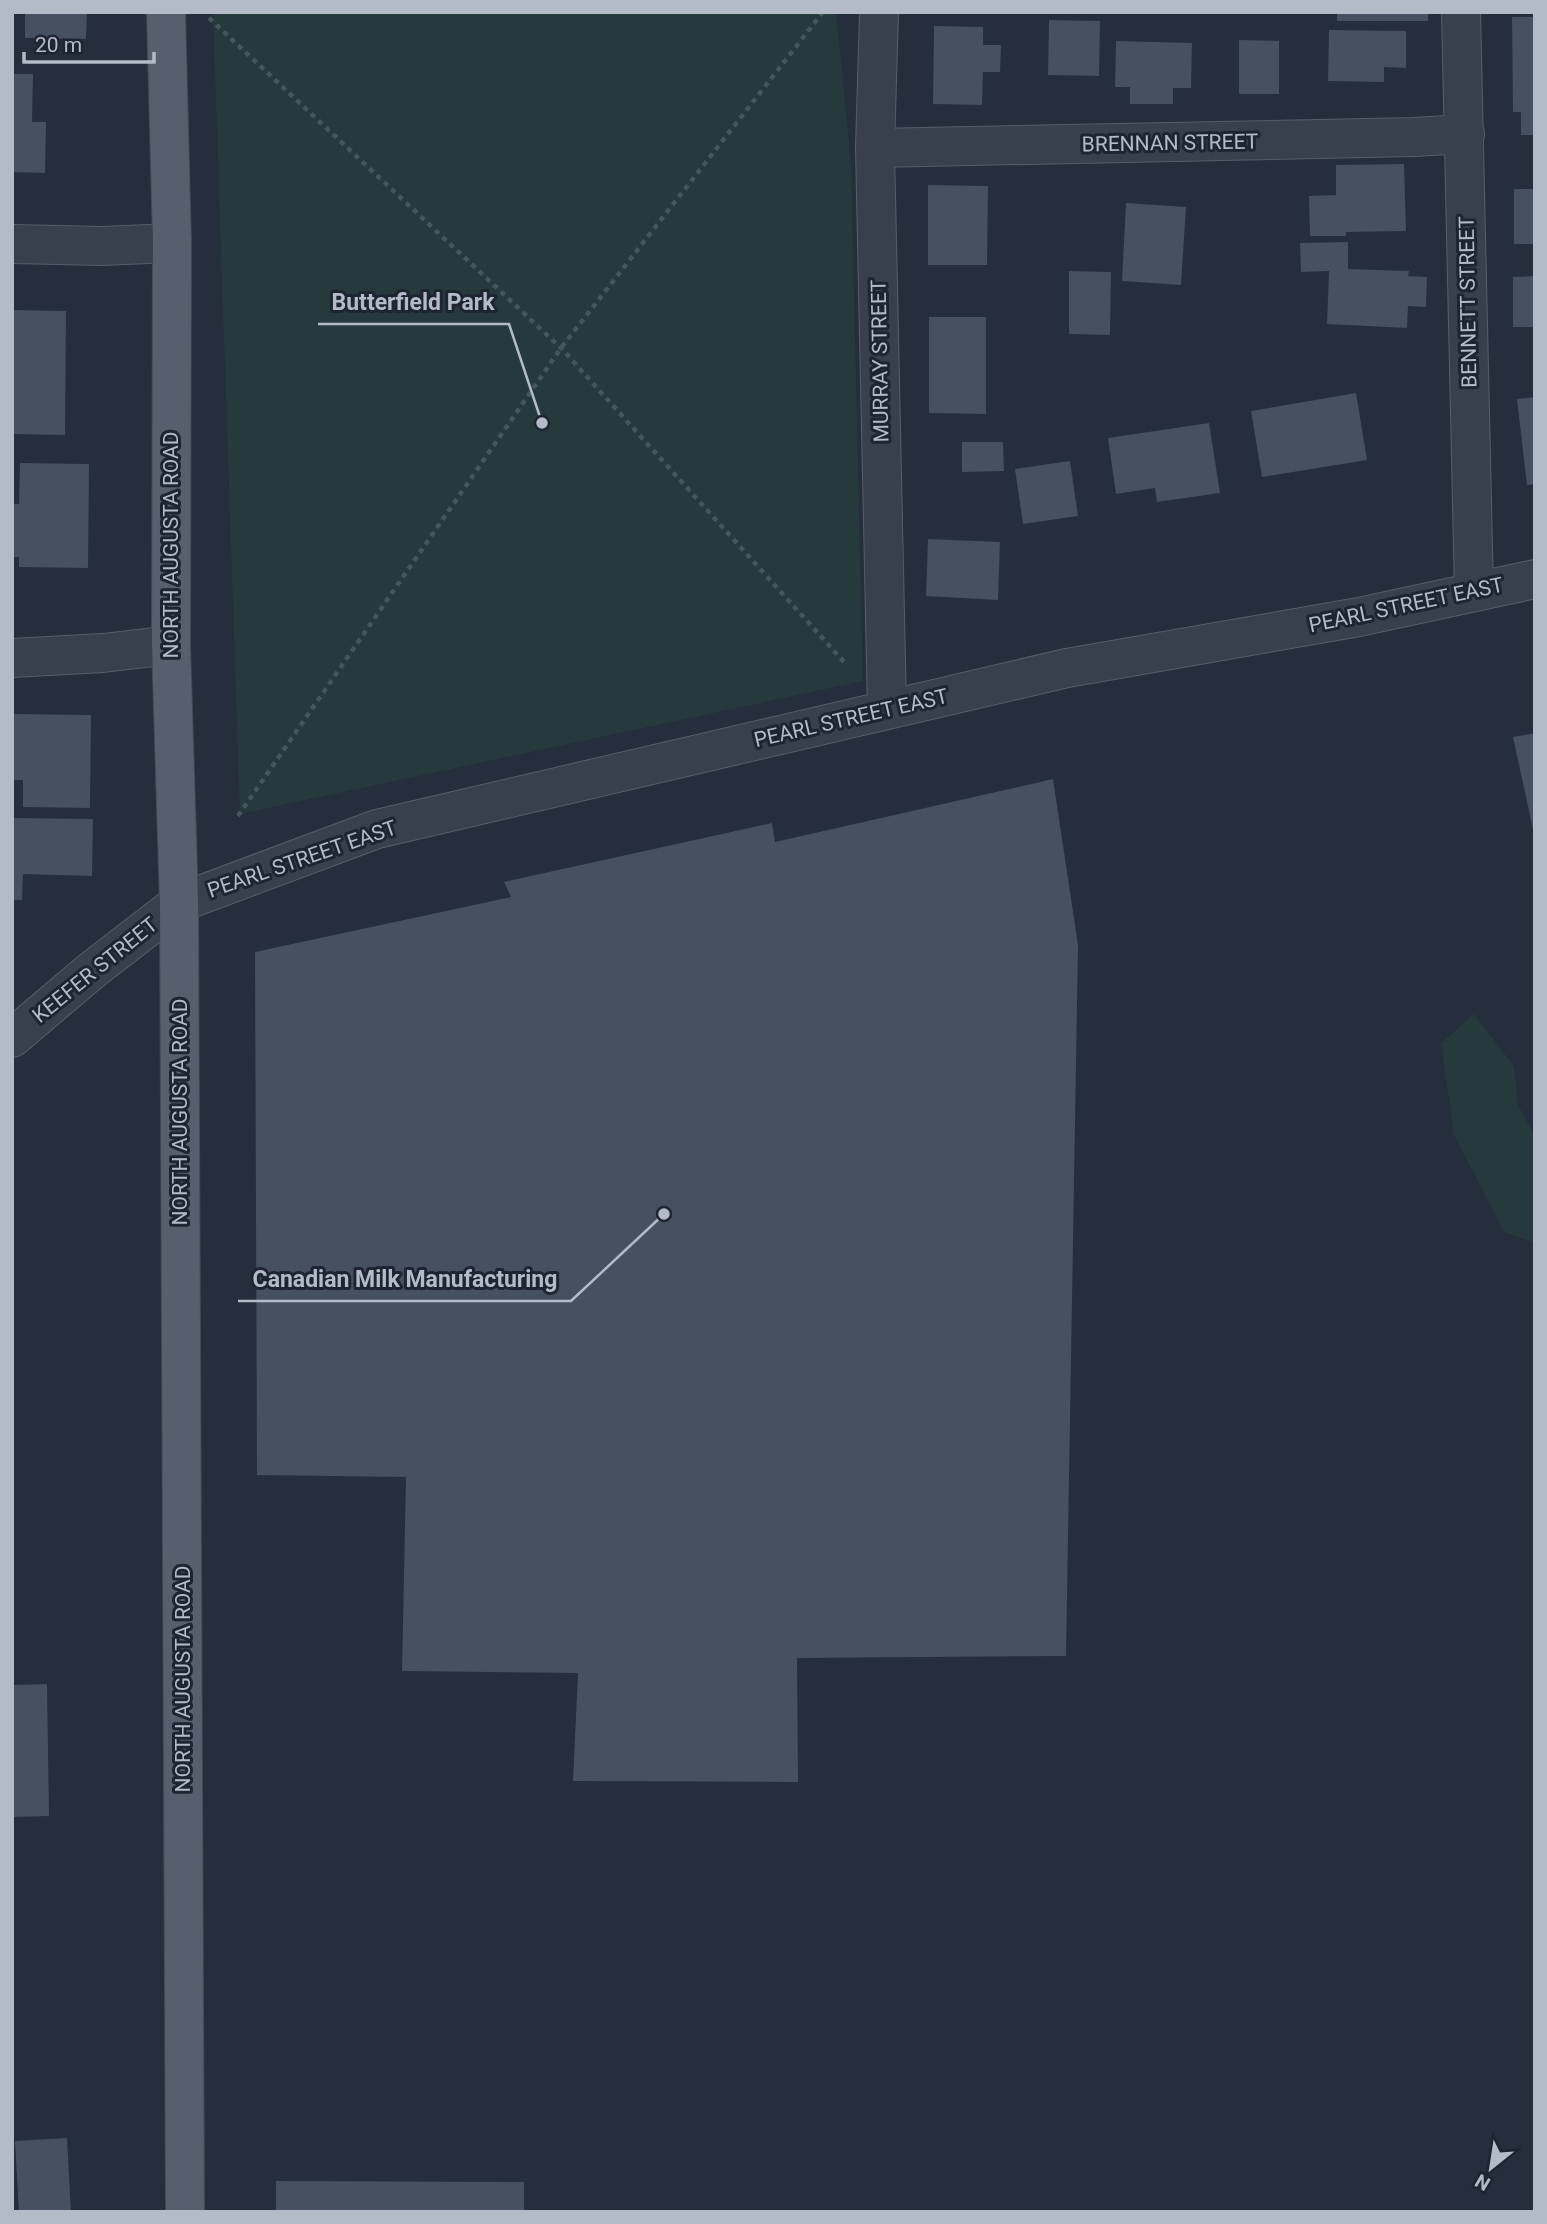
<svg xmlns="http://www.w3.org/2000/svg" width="1547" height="2224" font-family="Roboto,sans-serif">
<rect width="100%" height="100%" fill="#242e3c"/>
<!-- green -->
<g fill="#263a3d">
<polygon points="213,12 836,12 851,164 863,681 240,814"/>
<polygon points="1474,1014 1514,1066 1518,1106 1535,1135 1535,1243 1504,1232 1454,1135 1441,1043"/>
</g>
<!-- building -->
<g fill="#455060">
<polygon points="25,12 87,12 86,39 25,38"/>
<rect x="1337" y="12" width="91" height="9"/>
<polygon points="1512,17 1535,17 1535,135 1521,135 1521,112 1513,112"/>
<polygon points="1049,20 1100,21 1099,76 1048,75"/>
<polygon points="934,26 983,27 983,45 1001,45 1000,72 983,72 982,105 933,104"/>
<polygon points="1329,30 1406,31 1406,68 1384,67 1384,82 1328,81"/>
<polygon points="1239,40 1279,41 1279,94 1239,94"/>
<polygon points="1116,41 1192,43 1191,88 1173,88 1173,104 1130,104 1130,87 1115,87"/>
<polygon points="12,74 33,74 32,122 46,122 45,173 12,172"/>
<polygon points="1404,164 1406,231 1346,232 1346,236 1310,236 1309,196 1336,195 1336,165"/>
<polygon points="928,185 988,186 987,265 928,265"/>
<rect x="1514" y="189" width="21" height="55"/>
<polygon points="1126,203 1186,207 1181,285 1122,281"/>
<polygon points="1348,242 1348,269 1409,271 1408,276 1427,277 1426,307 1408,306 1407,328 1327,324 1329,271 1301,272 1300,243"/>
<polygon points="1069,271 1111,272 1110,335 1069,334"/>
<polygon points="1535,276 1535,327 1513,327 1513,277"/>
<polygon points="12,310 66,311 65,435 12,434"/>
<polygon points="929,317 986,317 986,414 929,413"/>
<polygon points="1356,393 1367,460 1262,477 1251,411"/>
<polygon points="1535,397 1535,484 1527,485 1517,399"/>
<polygon points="1209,423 1220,493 1157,502 1155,488 1116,494 1108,438"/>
<polygon points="962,442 1003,442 1004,471 962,472"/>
<polygon points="1070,461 1078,516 1023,524 1015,469"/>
<polygon points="20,463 89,464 88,568 19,567 19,557 12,557 12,504 19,504"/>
<polygon points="928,539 1000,542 998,600 926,596"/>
<polygon points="12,714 91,715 90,808 23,807 23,780 12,780"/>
<polygon points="1535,733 1535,834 1534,834 1513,737"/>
<polygon points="1053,779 1078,945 1066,1656 797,1658 798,1782 573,1781 578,1673 402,1671 406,1477 257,1475 255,952 511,897 504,882 772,823 775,842"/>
<polygon points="12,818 93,819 92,876 23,874 22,900 12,900"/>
<polygon points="47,1684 49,1816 12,1817 12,1685"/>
<polygon points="67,2138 71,2212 19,2212 15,2141"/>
<polygon points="276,2181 524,2182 524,2212 276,2212"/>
</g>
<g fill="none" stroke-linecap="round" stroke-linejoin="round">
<!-- minor casing -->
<g stroke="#565e6b" stroke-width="40">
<g id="minor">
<polyline points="879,12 875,148 887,709"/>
<polyline points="1461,12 1474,592"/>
<polyline points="875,148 1414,137 1465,134"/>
<polyline points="12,244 102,246 172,243"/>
<polyline points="12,658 103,653 171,645"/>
<polyline points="12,1038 91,971 179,903 377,829 1067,668 1359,617 1535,579"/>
</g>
</g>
<!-- major casing -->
<g stroke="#414956" stroke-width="40">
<polyline id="major" points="166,12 172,243 171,645 179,903 185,2212"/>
</g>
<!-- path -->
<g stroke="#44575b" stroke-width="4.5" stroke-dasharray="5 5" stroke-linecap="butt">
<polyline points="209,18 561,348 844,662"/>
<polyline points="238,816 561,348 823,12"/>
</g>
<!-- minor -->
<use href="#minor" stroke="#38404d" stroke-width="38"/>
<!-- major -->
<use href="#major" stroke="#565f6d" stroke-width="38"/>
</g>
<g text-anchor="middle" stroke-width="6" stroke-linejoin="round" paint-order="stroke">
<!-- street labels -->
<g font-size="21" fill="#b3bbc8" stroke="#1d2532">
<text transform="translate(1170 143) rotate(-1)" y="7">BRENNAN STREET</text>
<text transform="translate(1468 302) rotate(-91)" y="7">BENNETT STREET</text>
<text transform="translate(880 361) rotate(-91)" y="7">MURRAY STREET</text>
<text transform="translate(171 545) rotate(-90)" y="7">NORTH AUGUSTA ROAD</text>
<text transform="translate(1406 605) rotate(-12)" y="7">PEARL STREET EAST</text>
<text transform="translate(851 718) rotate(-13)" y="7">PEARL STREET EAST</text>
<text transform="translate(302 859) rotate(-19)" y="7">PEARL STREET EAST</text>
<text transform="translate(95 970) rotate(-39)" y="7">KEEFER STREET</text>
<text transform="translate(180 1112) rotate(-90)" y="7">NORTH AUGUSTA ROAD</text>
<text transform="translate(183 1679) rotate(-90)" y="7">NORTH AUGUSTA ROAD</text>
</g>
</g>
<!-- callouts -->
<path fill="none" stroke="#b3bbc8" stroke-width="2.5" d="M542 423L509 324H318M664 1214L571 1301H238"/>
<g fill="#b3bbc8" stroke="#1d2532" stroke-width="2.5">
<circle cx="542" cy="423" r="7"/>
<circle cx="664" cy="1214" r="7"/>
</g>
<g font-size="23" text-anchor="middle" font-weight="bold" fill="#b3bbc8" stroke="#1d2532" stroke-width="6" stroke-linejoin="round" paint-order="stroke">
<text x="413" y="310">Butterfield Park</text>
<text x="405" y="1287">Canadian Milk Manufacturing</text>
</g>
<!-- border -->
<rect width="1547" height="2224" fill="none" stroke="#b3bbc8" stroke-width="28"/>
<!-- north arrow -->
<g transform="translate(1491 2168) rotate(210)" stroke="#1d2532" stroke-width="5" paint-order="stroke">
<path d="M0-5L12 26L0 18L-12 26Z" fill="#b3bbc8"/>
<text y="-10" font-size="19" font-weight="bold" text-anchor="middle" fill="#b3bbc8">N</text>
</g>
<!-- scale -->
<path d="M24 52v10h130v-10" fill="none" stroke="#b3bbc8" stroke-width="3.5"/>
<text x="35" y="52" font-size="21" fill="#b3bbc8" stroke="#1d2532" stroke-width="5" paint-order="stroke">20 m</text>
</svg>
